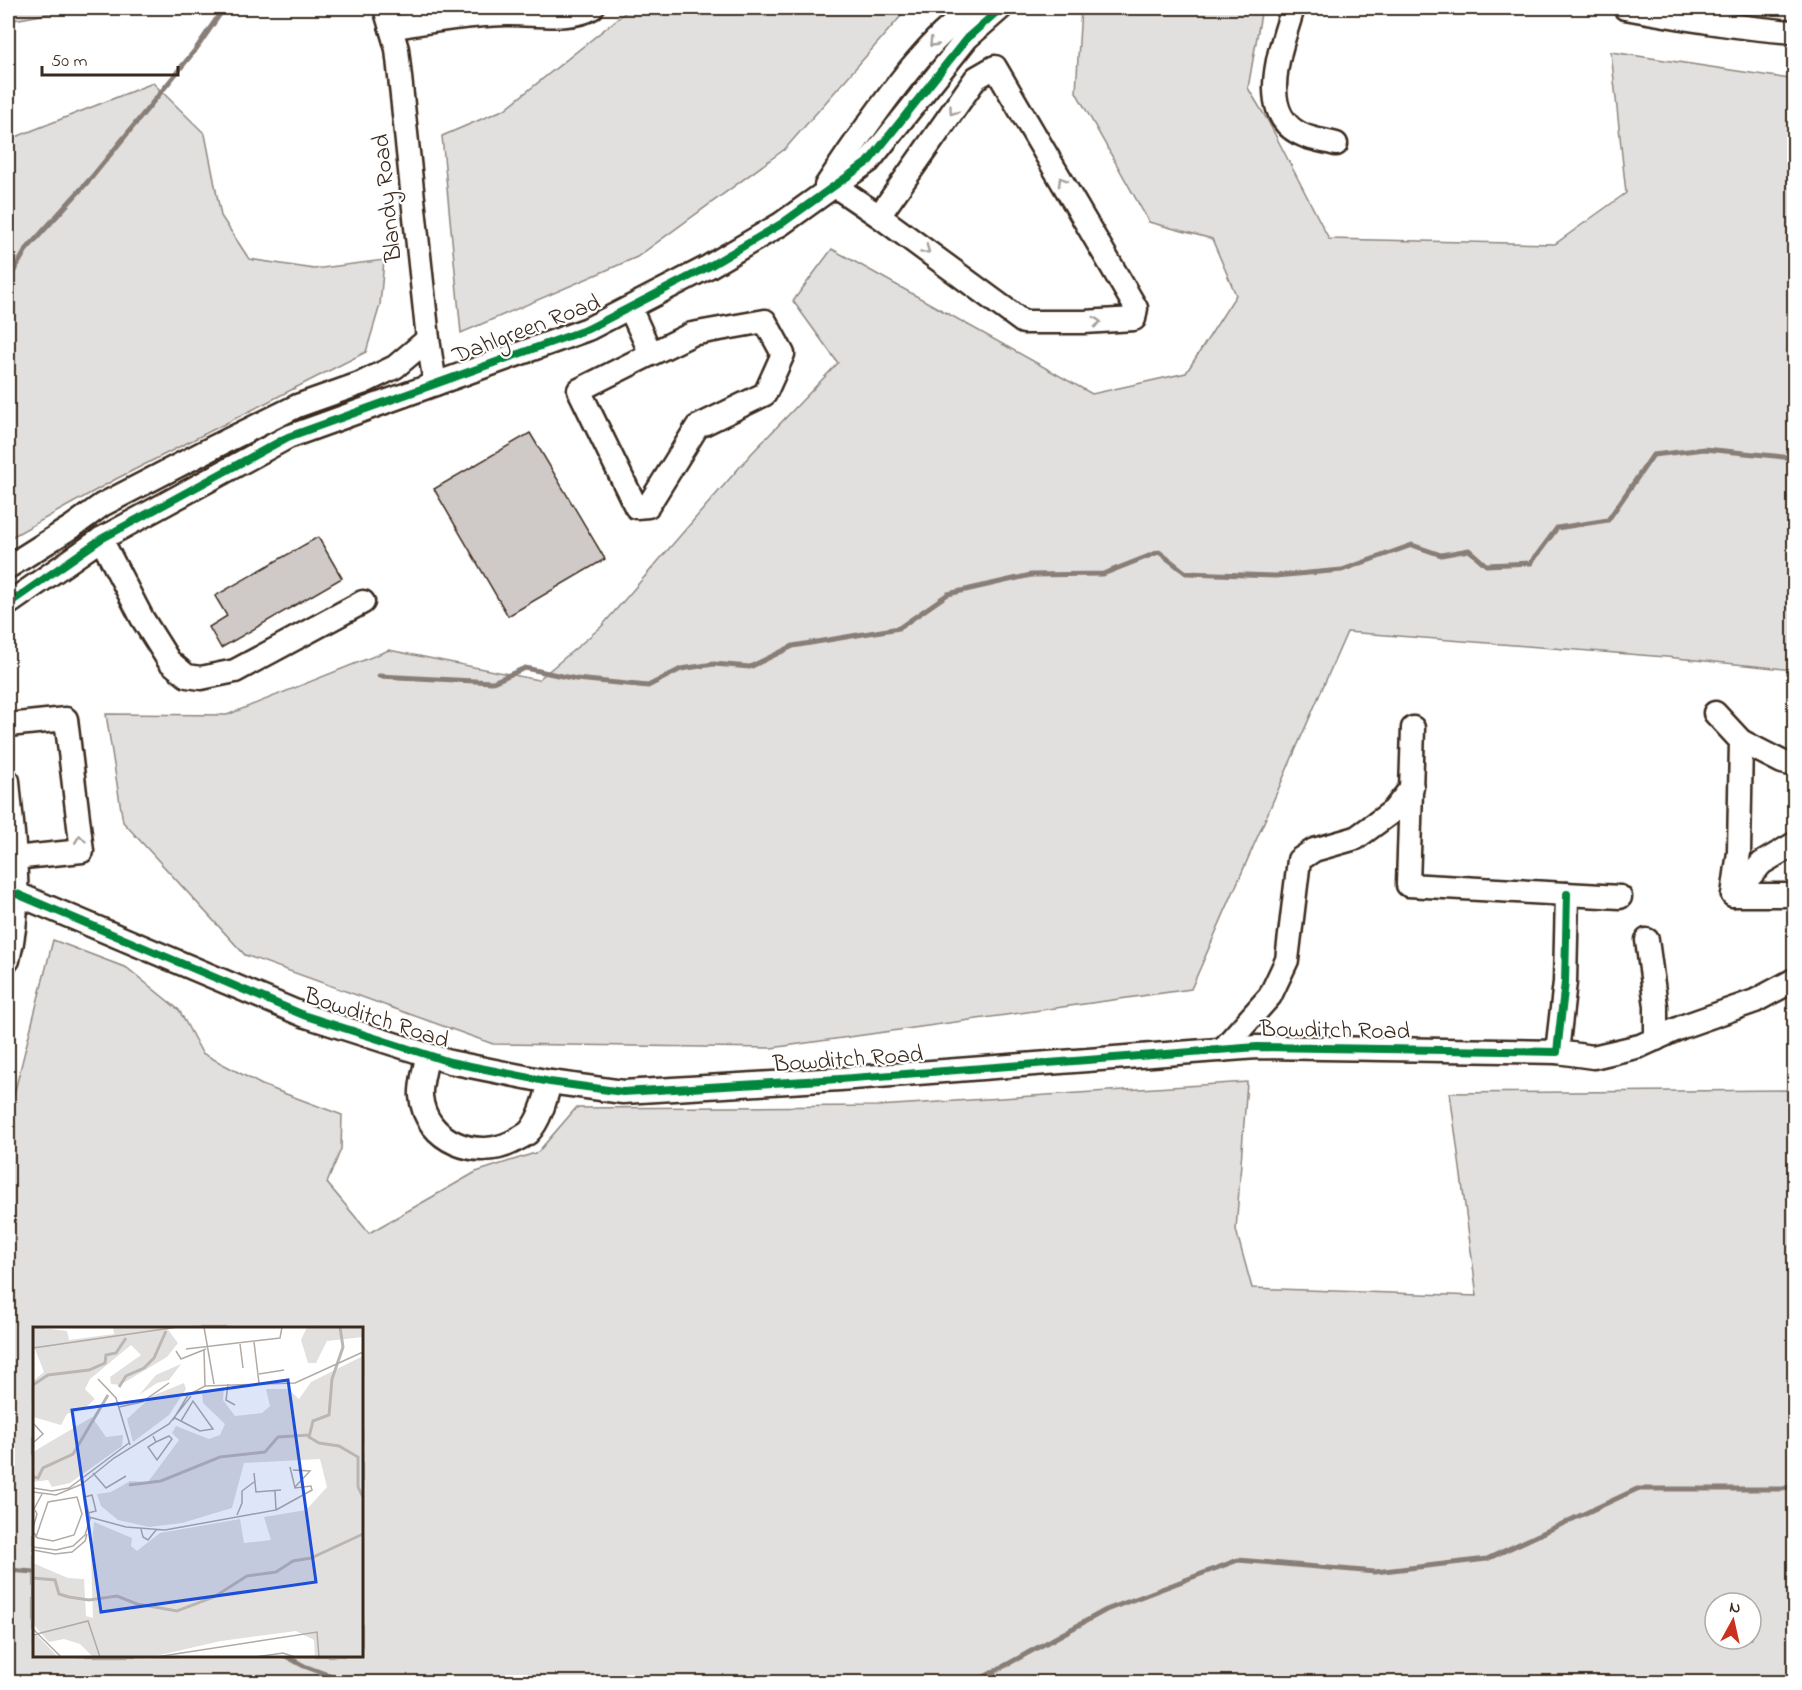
<svg xmlns="http://www.w3.org/2000/svg" width="1802" height="1690" font-family="'Indie Flower',sans-serif">
<rect width="100%" height="100%" fill="#fff"/>
<filter id="ink" filterUnits="userSpaceOnUse"><feTurbulence type="fractalNoise" baseFrequency=".0167" numOctaves="2"/><feDisplacementMap in="SourceGraphic" scale="12" xChannelSelector="R" yChannelSelector="G"/><feConvolveMatrix kernelMatrix="1 2 1 2 8 2 1 2 1" color-interpolation-filters="sRGB"/></filter>
<g filter="url(#ink)">
<!-- green -->
<g fill="#e2e0de" stroke="#8e857e" stroke-width="1.5" fill-rule="evenodd">
<polygon points="8,8 80,8 8,21"/>
<polygon points="631,8 908,8 785,149 637,257 461,333 442,136 505,109"/>
<polygon points="1081,8 1262,8 1248,88 1268,121 1329,239 1555,244 1626,193 1611,52 1790,79 1794,83 1794,670 1666,657 1347,632 1191,989 771,1048 493,1044 245,955 123,822 106,714 227,715 389,650 538,680 601,627 751,454 838,363 793,301 832,249 1092,394 1186,373 1236,295 1212,239 1149,222 1076,92"/>
<polygon points="153,83 205,134 221,216 249,259 314,269 384,260 380,305 366,352 116,479 8,539 8,140"/>
<path d="M53,940L127,968L179,1010L202,1053L262,1085L342,1115L341,1149L327,1183L369,1233L476,1172L538,1152L576,1108L878,1106L1247,1082L1236,1230L1252,1288L1477,1296L1450,1093L1794,1090V1682H8V1118ZM362,1328V1656H34V1328ZM1715,1603H1751V1639H1715Z"/>
</g>
<g fill="none" stroke-linecap="round" stroke-linejoin="round">
<!-- stream -->
<g stroke="#887e77" stroke-width="5">
<polyline points="8,281 26,250 92,177 196,49 224,8"/>
<polyline points="379,676 493,682 525,668 576,679 648,686 681,669 714,664 750,667 793,646 899,628 948,594 1031,575 1103,574 1159,552 1186,573 1275,576 1342,570 1412,545 1441,555 1469,550 1486,565 1531,563 1557,528 1608,520 1653,455 1705,449 1794,458"/>
<polyline points="8,1570 34,1572"/>
<polyline points="286,1656 304,1666 347,1682"/>
<polyline points="975,1682 1106,1610 1238,1560 1375,1572 1487,1559 1637,1489 1783,1489 1794,1485"/>
</g>
</g>
<!-- building -->
<g fill="#cfcac7" stroke="#3b2a1e" stroke-width="1.5">
<polygon points="530,433 605,559 508,616 434,489"/>
<polygon points="318,537 342,578 221,648 209,627 227,616 215,596"/>
</g>
<g fill="none" stroke-linecap="round" stroke-linejoin="round">
<!-- minor casing -->
<g stroke="#3b2a1e" stroke-width="27">
<g id="minor">
<polyline points="385,8 397,49 428,339 435,384"/>
<path d="M1293,8C1282,45 1253,116 1305,136C1315,140 1326,141 1336,144"/>
<path d="M1625,8C1681,18 1738,28 1794,32"/>
<path d="M391,28C428,21 467,15 506,14C531,13 571,21 592,8"/>
<path d="M826,186C853,145 880,106 910,69C930,45 951,21 979,8"/>
<polyline points="835,186 879,216 1023,322 1084,322 1134,319 1136,308 995,67 976,78 879,216"/>
<polyline points="630,308 651,354 579,390 636,507 648,506 697,427 765,394 783,354 765,321 692,334 651,354"/>
<polyline points="101,539 142,618 169,661 187,676 201,678 235,671 363,602"/>
<polyline points="8,567 73,526 102,505 214,447 297,406 362,383 395,367 428,339"/>
<polyline points="8,604 101,539 288,437 588,329 708,267 781,224 869,161 967,38 1001,8"/>
<polyline points="1715,713 1741,741 1739,852 1733,895 1794,895"/>
<polyline points="8,725 66,719 82,851 14,858"/>
<polyline points="1413,728 1408,885 1620,897"/>
<polyline points="1741,741 1782,762 1794,765"/>
<path d="M8,781C13,841 24,901 8,960"/>
<polyline points="17,894 306,1016 450,1062 550,1082 623,1092 840,1079 1257,1047 1557,1052 1565,982 1567,894"/>
<polyline points="1733,895 1762,863 1794,844"/>
<polyline points="1647,940 1656,1006 1656,1039"/>
<polyline points="1222,1050 1270,996 1287,960 1299,860 1314,850 1356,838 1393,811 1412,787"/>
<polyline points="1557,1052 1593,1057 1640,1046 1684,1026 1755,1001 1794,980"/>
<path d="M427,1055C426,1067 420,1083 421,1096C425,1142 479,1162 516,1140C520,1138 525,1135 528,1133C540,1121 546,1098 550,1082"/>
</g>
</g>
<!-- minor -->
<use href="#minor" stroke="#fff" stroke-width="22"/>
<!-- cycleway casing -->
<g stroke="#fff" stroke-width="11">
<g id="cycleway">
<polyline points="8,604 101,539 288,437 588,329 708,267 781,224 869,161 967,38 1001,8"/>
<polyline points="17,894 306,1016 450,1062 550,1082 623,1092 840,1079 1257,1047 1557,1052 1565,982 1567,894"/>
</g>
</g>
<!-- cycleway -->
<use href="#cycleway" stroke="#00873e" stroke-width="8"/>
</g>
<!-- one-way arrows -->
<defs><path id="oneway-chevron" d="M-2-3.5L2.5 0L-2 3.5" fill="none" stroke-width="1.6" stroke-linecap="round" stroke-linejoin="round" transform="scale(1.5)"/></defs>
<g stroke="#a79f9a">
<use href="#oneway-chevron" transform="translate(933 43) rotate(134)"/>
<use href="#oneway-chevron" transform="translate(953 111) rotate(125)"/>
<use href="#oneway-chevron" transform="translate(1062 181) rotate(-120)"/>
<use href="#oneway-chevron" transform="translate(926 250) rotate(36)"/>
<use href="#oneway-chevron" transform="translate(1097 322) rotate(-4)"/>
<use href="#oneway-chevron" transform="translate(80 839) rotate(-97)"/>
</g>
</g>
<g text-anchor="middle" stroke-width="4.5" stroke-linejoin="round" paint-order="stroke">
<!-- street labels -->
<g font-size="24" fill="#3b2a1e" stroke="#fff">
<text transform="translate(386 198) rotate(-96)" y="8">Blandy Road</text>
<text transform="translate(526 328) rotate(-21)" y="8">Dahlgreen Road</text>
<text transform="translate(377 1017) rotate(18)" y="8">Bowditch Road</text>
<text transform="translate(1335 1029) rotate(1)" y="8">Bowditch Road</text>
<text transform="translate(848 1058) rotate(-4)" y="8">Bowditch Road</text>
</g>
</g>
<!-- overview -->
<g transform="translate(33 1327)">
<rect width="330" height="330" fill="#fff"/>
<path d="M0,0L34,4L36,13L81,7L80,0H133L145,16L134,30L87,58L78,57L77,50L108,28L98,18L57,52L52,62L62,72L51,82L34,87L28,98L0,90V54L11,45L0,17ZM274,0H330V10L294,14L283,36H275L268,13ZM330,29V330H282L281,313L263,304L188,314L118,330H60L47,317L31,312L16,315L0,297V236L35,251L51,252L53,289L60,291L58,230L61,195L99,211L98,219L104,224L127,206L207,192L211,216L238,213L231,190L273,183L294,160L287,132L211,136L199,181L149,196L116,200L85,193L68,179L64,167L78,165L97,154L115,155L146,113L139,106L143,99L176,112L187,108L192,97L170,76L169,65L191,60L190,73L202,89L229,86L237,79L233,62H255L266,72L278,55ZM148,37L136,53L124,56L106,68L123,48ZM151,56L153,62L136,88L100,115L94,92L119,69ZM59,90L73,110L90,108L89,119L37,156L19,160L15,153L0,155V125ZM0,304L23,328L24,330H0Z" fill="#e2e0de"/>
<path fill="none" stroke="#bcb6b3" stroke-width="3" d="M307,0L310,20L299,52L296,88L280,94L276,110L286,116L306,119L325,130V160L330,170M0,58L15,48L56,43L72,36L73,28L83,26L93,11M86,60L93,49L111,41L121,31L133,4M0,150L5,151L10,141L40,127L75,68M96,158L128,154L187,130L232,125L245,110L276,108M0,251L22,253L26,267L36,270L56,273L84,269L104,277L144,284L181,270L214,249L243,245L260,234L278,231L330,207"/>
<path fill="none" stroke="#b1aaa5" stroke-width="1.5" d="M171,0L181,57M221,15L226,56M207,17L210,41M0,21L145,0M153,22L247,11L249,0M171,23L172,59M143,24L148,32L173,22M226,47L251,43M65,52L83,71L97,118M195,57L193,73L202,78M86,80L109,75L136,56M142,91L167,104L180,102L160,74L148,94M140,93L155,68L172,59L262,56L330,25M0,96L10,107L0,116M120,109L123,115L115,120L124,133L139,112L136,109L123,115M260,143L277,144L262,160M60,146L73,161L93,149M221,146L223,165L248,163M49,157L81,131L136,97L158,69M0,161L19,164L36,161L96,116M0,165L23,168L49,157L57,192L52,208L40,219L23,223L0,220M52,170L59,168L63,184L55,186M243,183L279,163L278,159L262,161L257,140M0,184L9,167M204,188L209,176V164L221,155M56,190L93,200L132,203L243,183L242,164M0,201L4,187L2,183M108,202L110,210L115,213L123,203M0,206L2,207L3,210L5,211L20,214L41,208L49,187L44,170L15,175L3,210M0,223L22,227L39,225L52,214L54,207M0,302L28,330M0,308L55,294L67,330M123,330L284,305L286,330M222,330L250,326L262,330"/>
<path fill="#1d4ed8" fill-opacity="0.15" stroke="#1d4ed8" stroke-width="3" d="M255,53L283,255L68,285L39,83Z"/>
<rect width="330" height="330" fill="none" stroke="#3b2a1e" stroke-width="3"/>
</g>
<!-- margin -->
<rect width="1802" height="1690" fill="none" stroke="#fff" stroke-width="30"/>
<rect x="15" y="15" width="1772" height="1660" fill="none" stroke="#3b2a1e" stroke-width="2" filter="url(#ink)"/>
<!-- north arrow -->
<g transform="translate(1733 1621) rotate(8)"><circle r="28" fill="#ffffff" stroke="#b1aaa5" stroke-width="1.5"/>
<path d="M0-4.5L10 22L0 15L-10 22Z" fill="#c8321e"/>
<text y="-9" font-size="16" font-weight="bold" text-anchor="middle" fill="#3b2a1e">N</text>
</g>
<!-- scale -->
<path d="M42 66v9h136v-9" fill="none" stroke="#3b2a1e" stroke-width="3"/>
<text x="51" y="66" font-size="18" fill="#3b2a1e" stroke="#ffffff" stroke-width="4.5" paint-order="stroke">50 m</text>
</svg>
